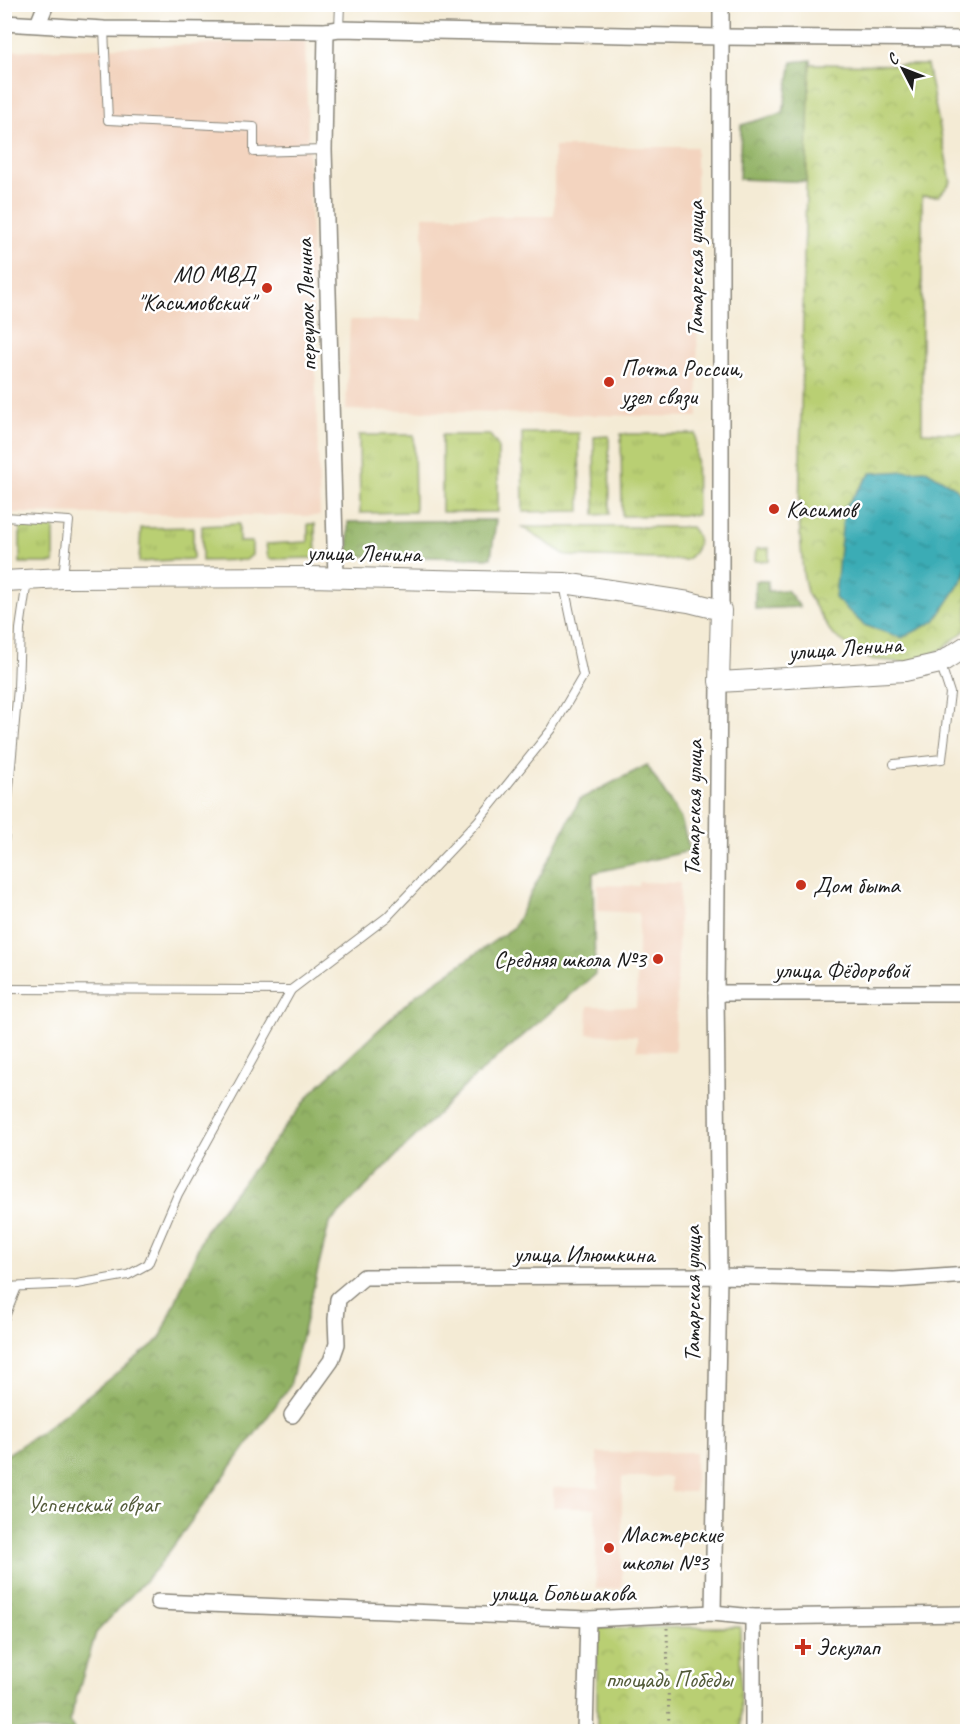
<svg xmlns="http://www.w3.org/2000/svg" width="972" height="1736" font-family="Caveat,sans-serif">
<defs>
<pattern id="grass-tufts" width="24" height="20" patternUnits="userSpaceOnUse" patternTransform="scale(1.5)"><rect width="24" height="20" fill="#b9cf73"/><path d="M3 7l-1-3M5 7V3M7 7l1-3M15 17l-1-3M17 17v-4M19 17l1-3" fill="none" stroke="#9eb163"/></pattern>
<pattern id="forest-crowns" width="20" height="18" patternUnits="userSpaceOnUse" patternTransform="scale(1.5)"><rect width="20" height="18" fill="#92b265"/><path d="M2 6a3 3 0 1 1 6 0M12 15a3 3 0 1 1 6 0" fill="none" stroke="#7d9857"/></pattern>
<pattern id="park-crowns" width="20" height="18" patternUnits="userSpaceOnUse" patternTransform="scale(1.5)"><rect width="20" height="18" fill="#b9cf73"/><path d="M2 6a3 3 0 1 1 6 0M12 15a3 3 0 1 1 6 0" fill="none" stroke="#9eb163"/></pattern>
<pattern id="water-ripples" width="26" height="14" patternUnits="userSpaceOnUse" patternTransform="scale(1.5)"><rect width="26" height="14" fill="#3aacb5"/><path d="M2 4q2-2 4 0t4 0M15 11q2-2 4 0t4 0" fill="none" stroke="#308b92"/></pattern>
</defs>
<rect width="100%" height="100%" fill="#fff"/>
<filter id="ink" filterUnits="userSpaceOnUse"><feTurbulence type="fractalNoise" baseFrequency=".0167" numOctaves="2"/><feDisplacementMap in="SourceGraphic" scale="12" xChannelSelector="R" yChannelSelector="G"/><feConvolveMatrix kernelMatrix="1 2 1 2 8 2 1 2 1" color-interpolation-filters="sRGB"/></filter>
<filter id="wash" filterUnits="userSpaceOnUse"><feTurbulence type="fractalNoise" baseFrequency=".008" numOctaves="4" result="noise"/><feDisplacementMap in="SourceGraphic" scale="24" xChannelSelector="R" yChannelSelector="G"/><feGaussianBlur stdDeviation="1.35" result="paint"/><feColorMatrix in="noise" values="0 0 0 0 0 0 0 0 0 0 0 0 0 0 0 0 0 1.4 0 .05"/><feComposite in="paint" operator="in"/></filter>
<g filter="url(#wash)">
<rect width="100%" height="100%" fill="#f4ebd5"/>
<!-- built -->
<g fill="#f3d4bf">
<polygon points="305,41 320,516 5,513 4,51"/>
<polygon points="554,147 696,147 698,417 346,410 350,320 423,320 423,216 554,216"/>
<polygon points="640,882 680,883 675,1051 637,1050 637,1036 587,1034 588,1006 636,1007 639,913 598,911 598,885 639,886"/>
<polygon points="695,1452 695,1492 671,1492 670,1477 622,1477 622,1589 596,1589 595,1508 553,1508 553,1488 598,1487 597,1453"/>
</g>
<!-- grass -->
<g fill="url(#grass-tufts)" stroke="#6a7648" stroke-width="1.5">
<polygon points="522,433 579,433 580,511 523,512"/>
<polygon points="621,434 696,434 697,515 622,516"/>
<polygon points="359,435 414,435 415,512 360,513"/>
<polygon points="442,435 490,435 498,446 498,512 442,512"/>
<polygon points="609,436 610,514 595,515 594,437"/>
<polygon points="20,523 49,524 54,528 54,563 20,563"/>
<polygon points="239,524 239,542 252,542 252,555 246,560 202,561 202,526"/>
<polygon points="308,524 315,524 316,558 271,559 268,557 266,544 308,542"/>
<polygon points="193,527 193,559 139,562 141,528"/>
<path d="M522,527H691C702,539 699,551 686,560L567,556Z"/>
<polygon points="769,548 769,561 755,561 756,549"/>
</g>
<!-- forest -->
<g fill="url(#forest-crowns)" stroke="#576740" stroke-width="1.5">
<polygon points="811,60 812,182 739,179 741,125 783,113 792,62"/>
<polygon points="496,520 491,558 349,556 348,522"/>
<polygon points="755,581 768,581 768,591 787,590 800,607 755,609"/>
<polygon points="647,765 681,819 690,851 593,873 595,974 469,1082 329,1224 290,1386 158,1567 96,1633 69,1722 76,1731 5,1731 5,1456 41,1432 160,1339 205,1231 313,1091 416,995 513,928 580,799"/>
</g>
<!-- park -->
<g fill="url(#park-crowns)" stroke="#6a7648" stroke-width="1.5">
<polygon points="810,64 927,65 951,182 939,196 922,196 922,432 967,434 967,629 941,650 909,663 869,659 832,634 807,593 803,573 799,520 804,257"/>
<polygon points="740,1627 741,1731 597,1731 597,1628"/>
</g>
<!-- water -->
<polygon fill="url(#water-ripples)" stroke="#2b6468" stroke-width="1.5" points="926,470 956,488 967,501 968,543 965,576 935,621 902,638 864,625 835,598 844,508 871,473"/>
</g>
<g filter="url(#ink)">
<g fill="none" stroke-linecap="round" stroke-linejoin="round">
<!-- service casing -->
<g stroke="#888478" stroke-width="10">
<g id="service">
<polyline points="104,29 108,120 254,127 254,152 324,150"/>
<polyline points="339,29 340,4"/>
<polyline points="4,517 69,521 63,577"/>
<polyline points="894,764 942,759 950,693 941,665"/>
<polyline points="4,843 18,688 20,629 27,581"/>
<polyline points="4,989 291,990 387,917 478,821 552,729 583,676 564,585"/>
<polyline points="4,1287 77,1284 128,1275 148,1264 178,1194 291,990"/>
<polyline points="4,1319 17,1287"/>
</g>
</g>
<!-- minor casing -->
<g stroke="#888478" stroke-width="18">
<g id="minor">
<polyline points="721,4 721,610"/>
<polyline points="4,23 104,29 326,31 339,29 721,37 968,39"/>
<polyline points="38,24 46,4"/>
<polyline points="326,31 324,150 336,578"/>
<polyline points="716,993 968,993"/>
<polyline points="292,1415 331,1361 337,1344 336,1319 338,1299 364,1277 719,1276 894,1280 968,1275"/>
<polyline points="158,1602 588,1619 713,1613 753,1617 968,1614"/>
<polyline points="713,1613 719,1276 716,993 719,682"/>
<polyline points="753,1617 753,1732"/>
<polyline points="585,1732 588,1619"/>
</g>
</g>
<!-- tertiary casing -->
<g stroke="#888478" stroke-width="22">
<polyline id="tertiary" points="4,581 63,578 310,577 564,583 689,602 721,610 719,682 905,671 940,663 968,645"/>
</g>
<!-- path -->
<polyline stroke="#888478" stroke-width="3" stroke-dasharray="1.5 4.5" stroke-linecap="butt" points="667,1628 669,1732"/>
<!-- service -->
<use href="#service" stroke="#fff" stroke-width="8"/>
<!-- minor -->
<use href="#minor" stroke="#fff" stroke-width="15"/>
<!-- tertiary -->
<use href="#tertiary" stroke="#fff" stroke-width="20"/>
</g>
</g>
<!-- markers -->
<g fill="#c8321e" stroke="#fff" stroke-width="2">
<circle cx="267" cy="288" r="6"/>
<circle cx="609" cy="382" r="6"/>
<circle cx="774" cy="509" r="6"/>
<circle cx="801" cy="885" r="6"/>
<circle cx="658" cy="959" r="6"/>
<circle cx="609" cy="1548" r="6"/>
<path d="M800 1638h6v6h6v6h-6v6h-6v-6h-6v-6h6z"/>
</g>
<g text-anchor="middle" stroke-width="5" stroke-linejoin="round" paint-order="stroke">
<!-- street labels -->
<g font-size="24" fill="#1c1c1c" stroke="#fff">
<text transform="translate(695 269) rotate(-90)" y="8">Татарская улица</text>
<text transform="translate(306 305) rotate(-92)" y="8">переулок Ленина</text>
<text transform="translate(364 553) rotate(1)" y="8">улица Ленина</text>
<text transform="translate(845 648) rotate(-4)" y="8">улица Ленина</text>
<text transform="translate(693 808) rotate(-89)" y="8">Татарская улица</text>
<text x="842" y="978">улица Фёдоровой</text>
<text x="584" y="1262">улица Илюшкина</text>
<text transform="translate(692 1294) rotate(-90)" y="8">Татарская улица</text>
<text x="563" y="1601">улица Большакова</text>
</g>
<!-- poi labels -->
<g font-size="24" fill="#1c1c1c" stroke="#fff" text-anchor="start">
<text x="255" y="282" text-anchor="end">МО МВД<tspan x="255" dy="28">"Касимовский"</tspan></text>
<text x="621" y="376">Почта России,<tspan x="621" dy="28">узел связи</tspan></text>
<text x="786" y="517">Касимов</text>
<text x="813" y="893">Дом быта</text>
<text x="646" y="967" text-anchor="end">Средняя школа №3</text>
<text x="621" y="1542">Мастерские<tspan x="621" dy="28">школы №3</tspan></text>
<text x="816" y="1655">Эскулап</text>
</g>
<!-- park labels -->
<g font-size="24" fill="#535b3a" stroke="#fff">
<text x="93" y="1512">Успенский овраг</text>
<text x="669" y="1687">площадь Победы</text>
</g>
</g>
<!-- margin -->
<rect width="972" height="1736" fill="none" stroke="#fff" stroke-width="24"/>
<!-- north arrow -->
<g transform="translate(903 69) rotate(312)" stroke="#ffffff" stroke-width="4.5" paint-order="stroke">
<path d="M0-4.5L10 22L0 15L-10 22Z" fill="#1c1c1c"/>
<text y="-9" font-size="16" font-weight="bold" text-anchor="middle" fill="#1c1c1c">С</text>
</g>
</svg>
